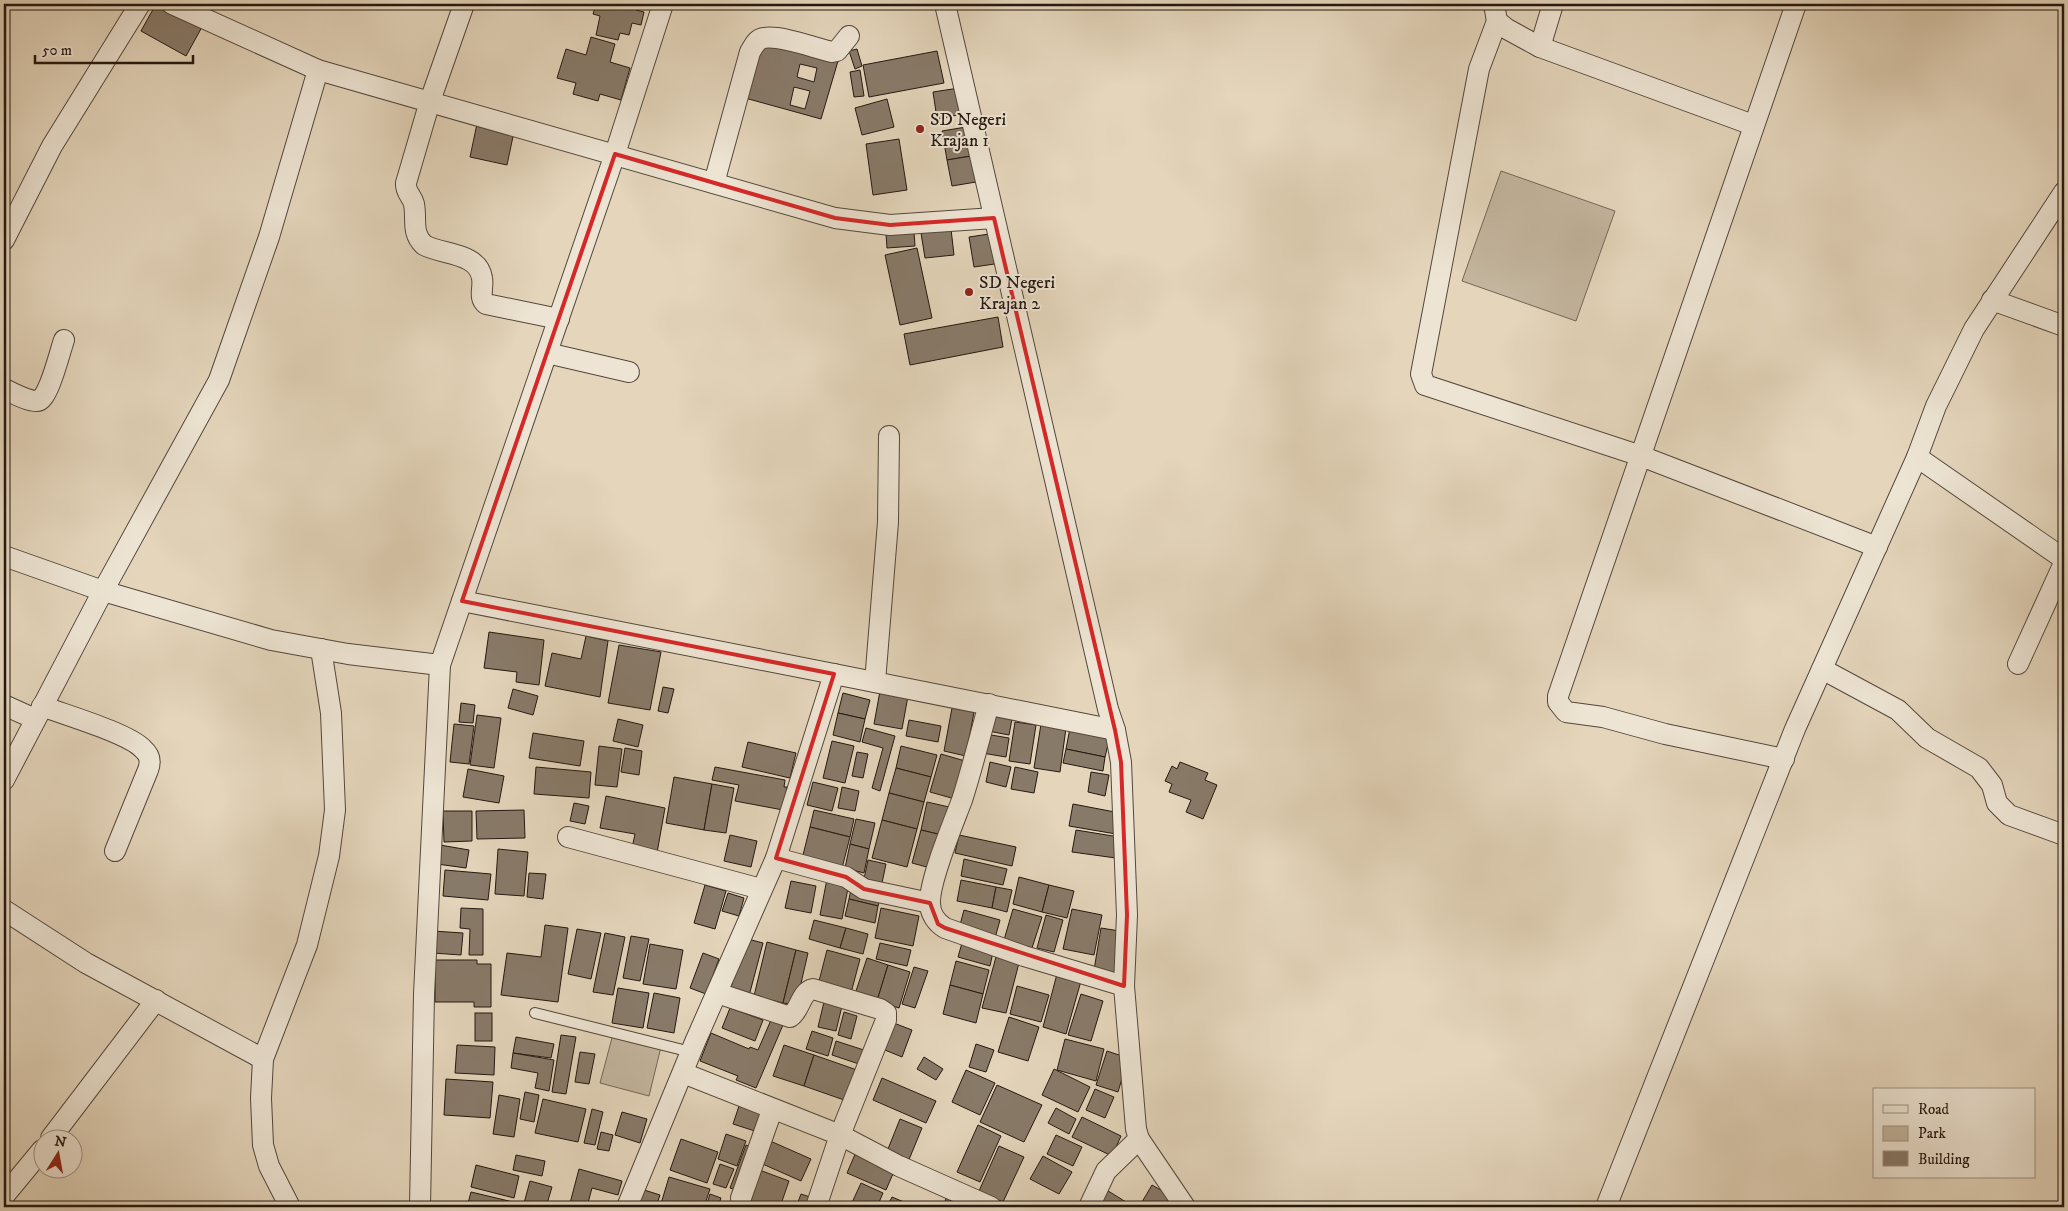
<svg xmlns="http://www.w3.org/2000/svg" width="2068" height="1211" font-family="'IM FELL DW Pica',serif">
<rect width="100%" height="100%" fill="#e4d5bb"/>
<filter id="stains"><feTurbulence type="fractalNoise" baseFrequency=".004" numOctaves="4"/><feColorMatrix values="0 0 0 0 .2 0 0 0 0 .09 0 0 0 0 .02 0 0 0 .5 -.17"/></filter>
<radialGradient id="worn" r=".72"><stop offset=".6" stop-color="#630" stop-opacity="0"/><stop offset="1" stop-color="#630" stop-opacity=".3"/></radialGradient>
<!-- green -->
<g fill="#c3b59e" stroke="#746658">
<polygon points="1501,171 1615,211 1576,321 1462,281"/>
<polygon points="613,1034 661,1047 649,1096 600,1083"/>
</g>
<!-- building -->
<g fill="#887a69" stroke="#241811" fill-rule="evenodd">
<polygon points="156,4 160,4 202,27 186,56 141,31"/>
<polygon points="596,4 637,4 636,10 644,12 641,25 632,23 629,35 620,33 618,40 596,35 600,16 593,14"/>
<polygon points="591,37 615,44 610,62 630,68 621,100 600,94 598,101 573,94 576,83 557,78 566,49 586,55"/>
<path d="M762,40L838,61L821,119L745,98ZM800,64L817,68L814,82L797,77ZM794,87L810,91L805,109L790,105Z"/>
<polygon points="857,49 862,66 855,69 849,51"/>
<polygon points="937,51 944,83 869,97 863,65"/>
<polygon points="860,70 864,96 854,97 850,72"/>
<polygon points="959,88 963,114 937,119 933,92"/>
<polygon points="887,99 894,127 862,135 855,108"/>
<polygon points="478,119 515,127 507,165 470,157"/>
<polygon points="966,127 971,156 947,160 942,131"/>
<polygon points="899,139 907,190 873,195 866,144"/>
<polygon points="971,156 976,182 952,186 947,160"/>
<polygon points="951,229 954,255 925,258 921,233"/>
<polygon points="914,232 915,246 887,248 886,234"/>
<polygon points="996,233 1001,263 974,267 969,237"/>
<polygon points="917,248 932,318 900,325 885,255"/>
<polygon points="998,317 1003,347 910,365 904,334"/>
<polygon points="489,632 544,640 539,685 516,682 517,672 484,668"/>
<polygon points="586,636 608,641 600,697 545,686 552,653 581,659"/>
<polygon points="619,645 661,652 650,710 608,703"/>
<polygon points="663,687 674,689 668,713 658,711"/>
<polygon points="513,689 538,696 533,715 508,708"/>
<polygon points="880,691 908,696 902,729 874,724"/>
<polygon points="843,693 870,700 865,719 838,713"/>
<polygon points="461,703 475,705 473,723 459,722"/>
<polygon points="952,708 974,712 966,756 944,751"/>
<polygon points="838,713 865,719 860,742 833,735"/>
<polygon points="477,715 501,718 494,768 470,765"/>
<polygon points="991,715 1012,719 1009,735 988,731"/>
<polygon points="618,719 643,725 638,747 613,741"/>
<polygon points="909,720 941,726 938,742 906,736"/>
<polygon points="1015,722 1036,725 1030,764 1009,761"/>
<polygon points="454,724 474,726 469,764 450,762"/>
<polygon points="1041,724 1066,728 1060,772 1034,768"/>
<polygon points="866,728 895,736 880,791 872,788 883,748 862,742"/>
<polygon points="1070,728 1110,736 1105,757 1066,749"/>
<polygon points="533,733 584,741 580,766 529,758"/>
<polygon points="985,734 1009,738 1006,757 982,753"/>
<polygon points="832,741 854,746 845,783 823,778"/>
<polygon points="748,742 796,753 790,778 742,767"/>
<polygon points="599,746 622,749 617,787 595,785"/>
<polygon points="901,746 937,755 931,777 896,768"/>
<polygon points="625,748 642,751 639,775 621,772"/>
<polygon points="1066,749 1105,757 1103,771 1063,763"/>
<polygon points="857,752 868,754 863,778 852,776"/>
<polygon points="941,754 965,761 955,799 930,792"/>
<polygon points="990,762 1011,767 1006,787 986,782"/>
<polygon points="1180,762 1208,773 1205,780 1217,785 1203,819 1186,812 1191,800 1169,792 1172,784 1165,781 1172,766 1177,769"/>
<polygon points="536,767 591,772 589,798 534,794"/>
<polygon points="715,767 785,780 784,787 787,787 783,810 735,801 739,785 712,780"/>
<polygon points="1015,767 1038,772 1034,793 1011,789"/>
<polygon points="896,768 931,777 924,802 889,793"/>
<polygon points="468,769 504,776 499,803 463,797"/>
<polygon points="1091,772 1109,775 1105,796 1088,792"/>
<polygon points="674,777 712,784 704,830 666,823"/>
<polygon points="813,782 838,788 832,811 807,805"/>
<polygon points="712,784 734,788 726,833 704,830"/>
<polygon points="842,787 859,791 855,811 838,808"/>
<polygon points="889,793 924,802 917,829 882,820"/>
<polygon points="606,796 665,808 657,853 632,848 635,834 600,828"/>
<polygon points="927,802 949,807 942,835 921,830"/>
<polygon points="574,803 589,806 585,824 570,821"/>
<polygon points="1073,804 1120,813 1116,834 1069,826"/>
<polygon points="524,810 525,838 477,839 476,811"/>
<polygon points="814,810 854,819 850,837 810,827"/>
<polygon points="443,811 472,811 472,841 444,842"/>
<polygon points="856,819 875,823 869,849 850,844"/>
<polygon points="882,820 917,829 907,867 872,858"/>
<polygon points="810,827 850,837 842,868 802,859"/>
<polygon points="921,830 942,835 934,869 912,863"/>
<polygon points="1076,830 1119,837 1116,858 1072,852"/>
<polygon points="730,835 757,841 751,867 724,861"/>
<polygon points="959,835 1016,847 1012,866 955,853"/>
<polygon points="850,844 869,849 864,873 845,868"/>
<polygon points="440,845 469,850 466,868 437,864"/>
<polygon points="498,849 528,852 524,896 495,894"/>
<polygon points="964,859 1007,869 1003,885 961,876"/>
<polygon points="868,860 886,864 882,883 864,879"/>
<polygon points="445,870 491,874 488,900 443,896"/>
<polygon points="529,873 546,874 543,899 527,897"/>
<polygon points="1019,877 1049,885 1042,912 1013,904"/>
<polygon points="827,879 849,883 842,919 820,915"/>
<polygon points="961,880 996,887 992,908 957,901"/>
<polygon points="791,881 816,886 811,913 785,908"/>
<polygon points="705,885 726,891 715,929 694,923"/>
<polygon points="1049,885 1074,891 1067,918 1042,912"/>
<polygon points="996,887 1012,890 1007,912 992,908"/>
<polygon points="851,889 881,896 878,906 849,899"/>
<polygon points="728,893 744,898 739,916 722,911"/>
<polygon points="849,899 878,906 875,923 845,916"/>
<polygon points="461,908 483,909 483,955 469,955 470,929 460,928"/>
<polygon points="881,908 919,916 913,946 875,938"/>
<polygon points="1013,909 1042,917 1032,948 1004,940"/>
<polygon points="1072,909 1102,915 1094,955 1063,949"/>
<polygon points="964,910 1000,920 994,942 958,932"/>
<polygon points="1046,915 1063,920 1054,952 1037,948"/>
<polygon points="814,920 846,928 840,948 809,939"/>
<polygon points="545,925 568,928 558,1002 501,995 507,953 541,957"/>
<polygon points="846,928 868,934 863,954 840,948"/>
<polygon points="1101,928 1126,932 1119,975 1094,970"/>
<polygon points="577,929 601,933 591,979 568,974"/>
<polygon points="433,931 463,933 461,955 433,953"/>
<polygon points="605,933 625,937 613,995 593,992"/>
<polygon points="631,936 649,939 640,981 623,978"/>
<polygon points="744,938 763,943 749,996 730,991"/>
<polygon points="767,942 796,950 783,1003 754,996"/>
<polygon points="880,943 911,950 907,966 876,959"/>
<polygon points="962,943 993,952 990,966 958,957"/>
<polygon points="650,944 683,950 676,989 643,984"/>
<polygon points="796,950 808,953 796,1005 783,1003"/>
<polygon points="827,950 860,959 851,993 818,985"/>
<polygon points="703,953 719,959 706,994 690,988"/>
<polygon points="996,957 1019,963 1006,1013 982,1008"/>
<polygon points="867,958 888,965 877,1001 855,994"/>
<polygon points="435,960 477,960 477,964 491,964 491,1007 474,1007 474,1002 435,1002"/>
<polygon points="956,961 989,970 983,994 950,985"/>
<polygon points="888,965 910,972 899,1008 877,1001"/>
<polygon points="914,967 928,971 915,1008 902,1004"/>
<polygon points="1057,974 1081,981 1066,1034 1043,1027"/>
<polygon points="950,985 983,994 976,1023 943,1014"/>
<polygon points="1017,986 1049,995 1041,1022 1010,1014"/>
<polygon points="618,988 649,993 643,1028 612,1023"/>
<polygon points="654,993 680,998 674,1033 647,1028"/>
<polygon points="1081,994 1103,1001 1091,1041 1068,1035"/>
<polygon points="824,1002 842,1006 836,1031 818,1027"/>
<polygon points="730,1008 763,1020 755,1041 722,1028"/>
<polygon points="844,1012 857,1016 851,1039 838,1035"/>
<rect x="475" y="1013" width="17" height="28"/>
<polygon points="1009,1017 1039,1027 1028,1061 998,1052"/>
<polygon points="771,1020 783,1025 756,1088 736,1080 738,1076 700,1061 711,1033 749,1049 750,1047 758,1050"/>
<polygon points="891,1022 912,1030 902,1057 880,1048"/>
<polygon points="812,1031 833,1038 828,1056 806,1049"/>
<polygon points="561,1035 576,1037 566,1094 552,1092"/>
<polygon points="516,1037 554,1044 551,1058 513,1053"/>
<polygon points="1065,1039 1104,1049 1096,1081 1057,1070"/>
<polygon points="836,1041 870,1052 865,1066 832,1055"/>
<polygon points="976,1044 994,1050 986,1072 969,1067"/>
<polygon points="457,1045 495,1047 494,1075 455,1073"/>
<polygon points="784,1045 814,1055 804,1086 773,1076"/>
<polygon points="1107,1051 1128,1058 1118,1092 1096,1085"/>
<polygon points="580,1052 595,1054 589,1084 575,1082"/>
<polygon points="513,1053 554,1060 549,1091 535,1088 538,1073 511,1068"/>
<polygon points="814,1055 857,1070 847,1101 804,1086"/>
<polygon points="924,1057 943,1069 936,1080 917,1069"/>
<polygon points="1054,1069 1090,1087 1078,1112 1042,1095"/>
<polygon points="966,1070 995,1083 980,1115 952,1102"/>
<polygon points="882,1078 936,1101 926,1123 873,1100"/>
<polygon points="446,1079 493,1082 490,1118 444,1115"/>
<polygon points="997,1085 1042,1105 1024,1142 980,1122"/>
<polygon points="1095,1089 1114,1097 1105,1118 1086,1110"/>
<polygon points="525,1092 539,1095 534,1122 520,1119"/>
<polygon points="499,1095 520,1099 514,1137 493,1134"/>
<polygon points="543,1099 586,1109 578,1142 535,1133"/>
<polygon points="739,1106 764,1114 758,1132 733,1124"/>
<polygon points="1056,1108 1076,1119 1069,1134 1048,1123"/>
<polygon points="592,1109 603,1112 595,1145 584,1143"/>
<polygon points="622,1112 647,1119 640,1143 615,1135"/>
<polygon points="1082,1117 1121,1136 1112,1156 1072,1137"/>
<polygon points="900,1119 922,1128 908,1162 886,1154"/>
<polygon points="978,1125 1001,1136 980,1182 957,1172"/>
<polygon points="601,1132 613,1135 609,1151 597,1149"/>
<polygon points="726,1134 746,1141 737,1166 718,1159"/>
<polygon points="1056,1135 1082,1147 1073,1166 1047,1154"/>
<polygon points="681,1139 718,1152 707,1183 670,1170"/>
<polygon points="768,1140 811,1159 801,1181 758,1162"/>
<polygon points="746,1145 755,1149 739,1191 730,1188"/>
<polygon points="999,1146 1024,1157 1003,1202 979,1191"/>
<polygon points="856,1152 895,1169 886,1190 847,1173"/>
<polygon points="516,1155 545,1161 542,1176 513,1170"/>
<polygon points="1043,1156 1072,1172 1059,1194 1030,1179"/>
<polygon points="720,1164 734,1169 726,1188 713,1184"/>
<polygon points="476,1165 519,1176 514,1198 471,1187"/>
<polygon points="754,1168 789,1181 780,1207 740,1207"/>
<polygon points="579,1169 622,1181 618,1195 592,1188 588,1203 602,1207 569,1207"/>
<polygon points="669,1177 710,1189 704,1207 660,1207"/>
<polygon points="530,1181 552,1187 546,1207 523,1207"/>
<polygon points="861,1183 883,1193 877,1207 850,1207"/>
<polygon points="1152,1185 1171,1196 1164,1207 1139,1207"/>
<polygon points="641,1189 660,1195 656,1207 635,1207"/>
<polygon points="1105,1189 1134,1207 1093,1207"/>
<polygon points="471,1192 513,1202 512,1207 467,1207"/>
<polygon points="948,1193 966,1200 963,1207 943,1207"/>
<polygon points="710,1194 721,1198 718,1207 706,1207"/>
<polygon points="801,1194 816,1199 813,1207 796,1207"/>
<polygon points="892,1197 911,1205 910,1207 887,1207"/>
</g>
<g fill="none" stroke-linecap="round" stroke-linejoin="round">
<!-- service casing -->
<g stroke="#54473c" stroke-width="12">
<polyline id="service" points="535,1013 691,1052"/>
</g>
<!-- minor casing -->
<g stroke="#54473c" stroke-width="22">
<g id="minor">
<polyline points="172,4 318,70 835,218 890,225 994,218"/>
<path d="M464,4L430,101L406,183C405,192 412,196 414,204C417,220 411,232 424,245C442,255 478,252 482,278C484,288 478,297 486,304L559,319"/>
<polyline points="945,4 1108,709 1115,730 1121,762 1127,915 1124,986 1136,1129 1139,1139 1185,1207"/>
<polyline points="1494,4 1497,21 1507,29 1540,47 1753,125"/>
<polyline points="1497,21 1479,69 1421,374 1425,385 1641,456 1877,547"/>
<polyline points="1540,47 1553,4"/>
<path d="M714,183L750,52C754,46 756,39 764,38C781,35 814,48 832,52L837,51L849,36"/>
<polyline points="4,240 52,146 140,4"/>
<polyline points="1992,300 2064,326"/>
<polyline points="547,353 629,372"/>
<path d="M4,389C14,393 26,401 37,401C48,402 60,351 64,340"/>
<polyline points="1917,457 2064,559"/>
<polyline points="4,556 103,591 271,640 348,654 440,665 615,154 663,4"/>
<polyline points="462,601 834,674"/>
<polyline points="2018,664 2064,563"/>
<polyline points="1822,669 1898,710 1927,738 1979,768 1992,785 1997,803 2009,815 2064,835"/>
<polyline points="875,682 888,522 889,436"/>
<path d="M989,704C980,736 972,769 962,800C953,824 929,881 930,903C930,914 937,923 945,928L1024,956L1124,986"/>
<polyline points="4,705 35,719"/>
<path d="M42,706C65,715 128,733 143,749C150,755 151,762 148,770L115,851"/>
<polyline points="1784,759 1665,734 1603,717 1566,712 1558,702 1558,696 1796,4"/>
<polyline points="4,780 103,591 219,380 269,237 318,70"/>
<polyline points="568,837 761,889"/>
<polyline points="776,858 846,877 864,889 930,903"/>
<polyline points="4,910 86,963 263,1059"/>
<path d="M717,993L790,1017C800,1011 801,991 813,989L880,1009L886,1013V1020L840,1135L899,1166L991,1207"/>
<polyline points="683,1073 840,1135 816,1207"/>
<polyline points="51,1138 156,1000"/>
<polyline points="4,1196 42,1150"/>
<polyline points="741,1198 772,1110"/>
<polyline points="290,1207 269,1166 263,1145 261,1098 263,1059 307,945 329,856 335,810 331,713 321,649"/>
<polyline points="420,1207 424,994 440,665"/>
<polyline points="627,1207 695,1042 776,858 834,674 1115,730"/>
<polyline points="1089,1207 1106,1171 1139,1139"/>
<polyline points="1606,1207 1795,729 1917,457 1936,406 1974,329 2064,192"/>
</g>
</g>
<!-- service -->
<use href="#service" stroke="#ede4d3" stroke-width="10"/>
<!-- minor -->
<use href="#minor" stroke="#ede4d3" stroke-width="20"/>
</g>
<!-- marked area -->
<path fill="none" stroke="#d62828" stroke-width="4" stroke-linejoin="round" d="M615,154L835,218L890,225L994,218L1115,730L1121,762L1127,915L1124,986L945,928L938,924L930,903L864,889L846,877L776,858L834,674L462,601Z"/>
<!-- markers -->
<g fill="#8f2418" stroke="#ede4d3" stroke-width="2">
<circle cx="920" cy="129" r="5"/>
<circle cx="969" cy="292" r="5"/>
</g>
<g text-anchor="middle" stroke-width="4" stroke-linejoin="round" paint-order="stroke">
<!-- poi labels -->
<g font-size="18" fill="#241811" stroke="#ede4d3" text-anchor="start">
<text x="930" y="125">SD Negeri<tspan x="930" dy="21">Krajan 1</tspan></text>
<text x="979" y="288">SD Negeri<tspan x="979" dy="21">Krajan 2</tspan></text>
</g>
</g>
<!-- margin -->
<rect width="2068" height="1211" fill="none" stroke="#e4d5bb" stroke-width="20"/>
<rect x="5" y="5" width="2058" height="1201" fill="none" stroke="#241811" stroke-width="2.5"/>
<rect x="10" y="10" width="2048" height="1191" fill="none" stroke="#241811"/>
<!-- legend -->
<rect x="1873" y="1088" width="162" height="90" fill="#ede4d3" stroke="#9d9285"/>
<rect x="1883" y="1105" width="25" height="8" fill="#ede4d3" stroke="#9d9285"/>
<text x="1918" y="1114" font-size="15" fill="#241811">Road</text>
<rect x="1883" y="1126" width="25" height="15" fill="#c3b59e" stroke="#9d9285"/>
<text x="1918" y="1138" font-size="15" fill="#241811">Park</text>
<rect x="1883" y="1151" width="25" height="15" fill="#887a69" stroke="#9d9285"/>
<text x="1918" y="1164" font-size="15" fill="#241811">Building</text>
<!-- north arrow -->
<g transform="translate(58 1154) rotate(11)"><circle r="24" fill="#ede4d3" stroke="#9d9285"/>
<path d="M0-4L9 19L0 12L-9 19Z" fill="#8f2418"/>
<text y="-8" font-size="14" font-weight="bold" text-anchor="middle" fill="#241811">N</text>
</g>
<!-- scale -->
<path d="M35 55v8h158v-8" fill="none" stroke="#241811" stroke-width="2.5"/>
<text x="42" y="55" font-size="15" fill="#241811" stroke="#ede4d3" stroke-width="4" paint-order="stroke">50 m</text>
<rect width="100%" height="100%" filter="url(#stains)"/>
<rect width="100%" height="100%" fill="url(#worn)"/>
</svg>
